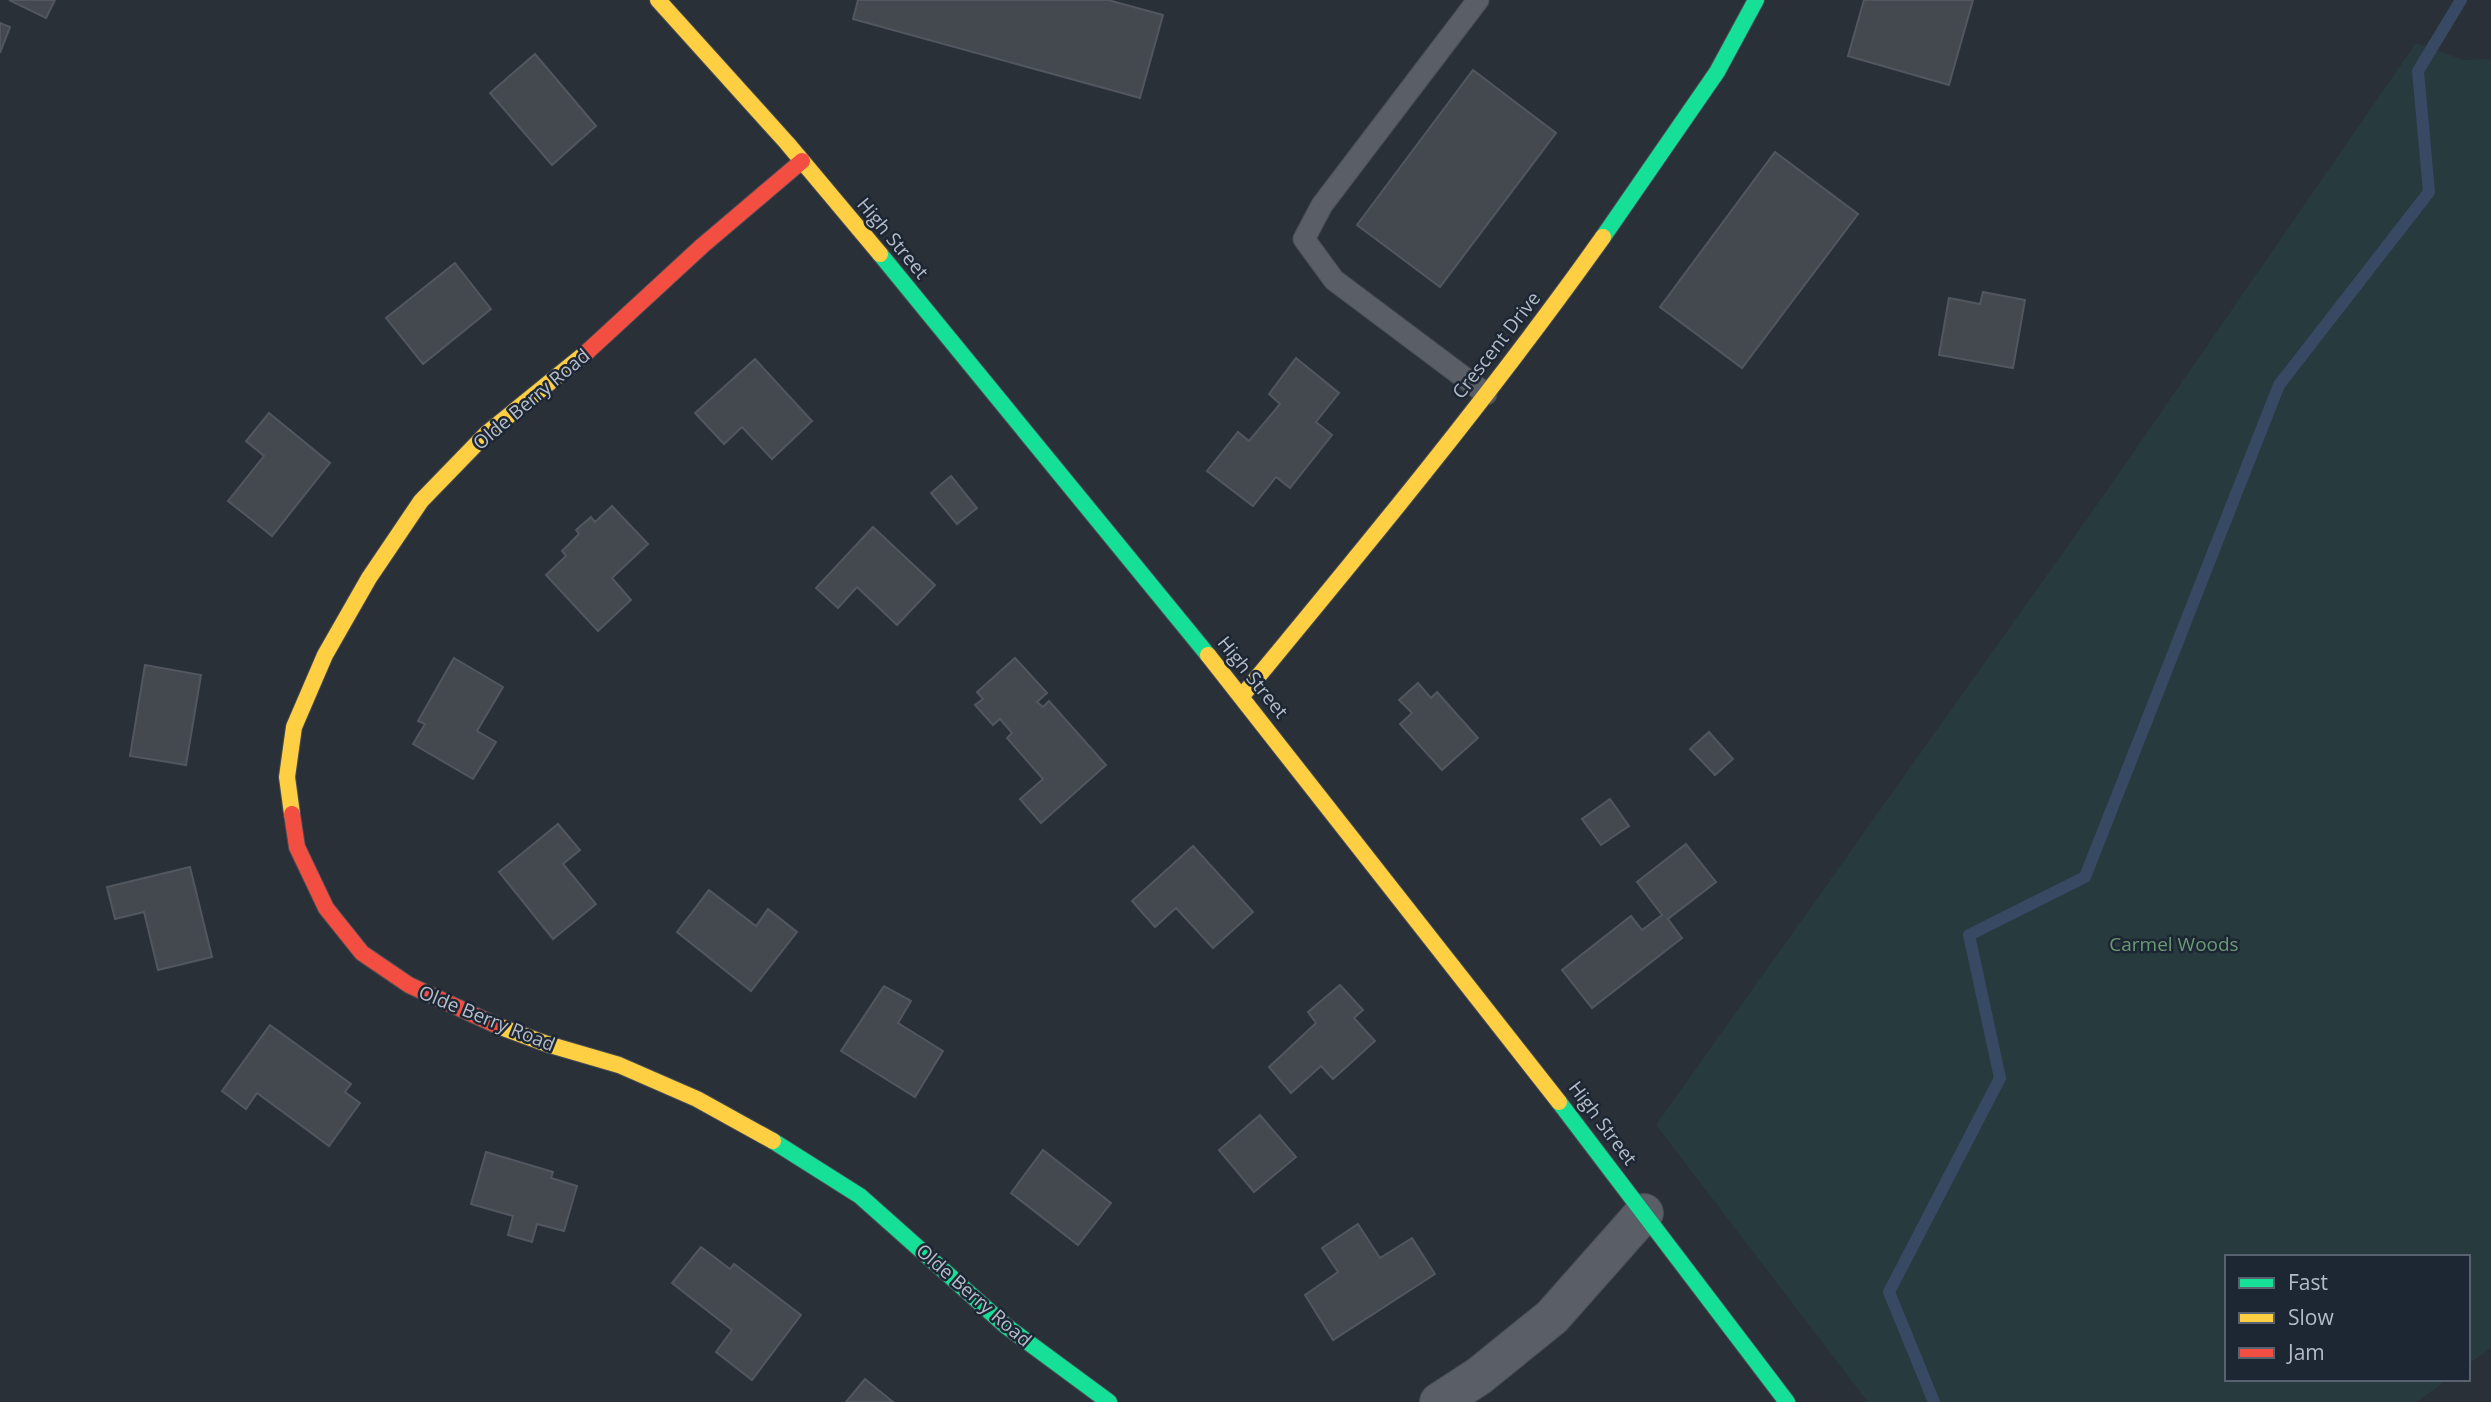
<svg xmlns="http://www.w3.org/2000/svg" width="2491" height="1402" font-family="'Open Sans',sans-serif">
<rect width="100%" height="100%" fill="#2a3038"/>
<!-- green -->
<polygon fill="#273a3e" points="2416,43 2464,60 2491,59 2491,1348 2468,1364 2468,1257 2227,1257 2227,1379 2448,1379 2417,1402 1868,1402 1656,1125 2106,492"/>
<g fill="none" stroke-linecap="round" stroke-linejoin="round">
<!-- stream -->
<polyline stroke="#384963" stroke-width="12" points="1934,1402 1889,1292 2000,1078 1969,935 2085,877 2279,385 2429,192 2418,71 2461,0"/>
</g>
<!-- building -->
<g fill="#444950" stroke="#52575f" stroke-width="2">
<polygon points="9,0 55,0 46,18"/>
<polygon points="858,0 1108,0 1163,15 1140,98 853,19"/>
<polygon points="1864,0 1973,0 1949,85 1848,56"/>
<polygon points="0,23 10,27 0,53"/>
<polygon points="535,54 596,126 552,165 490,93"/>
<polygon points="1473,70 1556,133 1440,287 1357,225"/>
<polygon points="1775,152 1858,214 1742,368 1660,307"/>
<polygon points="455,263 491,309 423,364 386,318"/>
<polygon points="1983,292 2025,300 2013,368 1939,355 1949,298 1980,304"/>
<polygon points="1296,358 1339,393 1316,422 1332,435 1290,488 1276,477 1253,506 1207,471 1238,432 1249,441 1280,404 1269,394"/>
<polygon points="755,359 812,421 772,459 742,427 724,444 695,413"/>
<polygon points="269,413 330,463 272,536 228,501 264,456 246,441"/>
<polygon points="951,476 977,508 957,524 931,493"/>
<polygon points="612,506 648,544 612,578 631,600 598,631 546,575 566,556 562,551 579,534 576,530 591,517 595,522"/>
<polygon points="873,527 935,585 897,625 857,587 838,608 816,588"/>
<polygon points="454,658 503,687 477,731 496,742 473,779 413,744 425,724 418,721"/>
<polygon points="1015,658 1047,693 1037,702 1043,707 1049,701 1106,765 1041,823 1020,799 1043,779 1007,738 1012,733 1000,719 993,725 975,705 983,699 977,692"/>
<polygon points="145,665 201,675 186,765 130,756"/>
<polygon points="1418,683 1431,698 1437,692 1478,738 1442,770 1400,724 1412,713 1399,700"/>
<polygon points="1709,732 1733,759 1715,775 1690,749"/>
<polygon points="1610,799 1629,826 1601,845 1582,819"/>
<polygon points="558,824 580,850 563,864 596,904 553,939 499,872"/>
<polygon points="1686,844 1716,882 1668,919 1682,938 1592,1008 1562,970 1631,916 1642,930 1662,915 1637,882"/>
<polygon points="1193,846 1253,912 1213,948 1176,908 1155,927 1132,901"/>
<polygon points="190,867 212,957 158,970 144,912 115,919 107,887"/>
<polygon points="709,890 756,926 768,909 797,932 751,991 677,932"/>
<polygon points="1340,985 1363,1010 1354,1018 1375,1041 1333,1079 1321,1066 1291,1093 1269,1067 1316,1023 1308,1012"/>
<polygon points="884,986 911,1001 898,1023 943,1051 915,1097 841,1051"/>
<polygon points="270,1025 351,1084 345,1092 360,1103 329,1146 257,1093 246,1109 222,1091"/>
<polygon points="1260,1115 1296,1157 1254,1192 1219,1150"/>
<polygon points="1043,1150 1111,1203 1078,1245 1011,1193"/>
<polygon points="486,1152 553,1172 551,1178 577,1186 564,1231 537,1224 532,1242 508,1235 513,1216 471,1204"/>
<polygon points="1358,1224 1380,1258 1412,1238 1435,1274 1333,1340 1305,1295 1338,1272 1322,1248"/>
<polygon points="701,1247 730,1269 734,1264 801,1315 752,1380 716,1352 732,1330 672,1283"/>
<polygon points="865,1379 893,1402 846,1402"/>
</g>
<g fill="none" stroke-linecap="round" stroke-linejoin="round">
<!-- lane casing -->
<g stroke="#484c53" stroke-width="23">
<polyline id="lane" points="1478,0 1322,205 1304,239 1334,280 1486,394"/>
</g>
<!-- street casing -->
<g stroke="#484c53" stroke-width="40">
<polyline id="street" points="1439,1402 1479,1376 1552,1317 1644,1213"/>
</g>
<!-- fast casing -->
<g stroke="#484c53" stroke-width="18">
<g id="fast">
<polyline points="1603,237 1717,72 1756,0"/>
<polyline points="880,254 1208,655"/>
<polyline points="1559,1102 1787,1402"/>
<polyline points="773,1141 860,1196 1006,1326 1109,1402"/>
</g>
</g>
<!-- slow casing -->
<g stroke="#484c53" stroke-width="18">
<g id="slow">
<polyline points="658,0 787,143 880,254"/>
<polyline points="1208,655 1559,1102"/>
<path d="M1242,696C1366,546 1490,396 1603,237"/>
<polyline points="292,814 287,777 294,727 325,655 369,578 421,501 486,434 587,352"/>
<polyline points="498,1026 547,1044 619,1065 697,1099 773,1141"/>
</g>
</g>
<!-- jam casing -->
<g stroke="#484c53" stroke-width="18">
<g id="jam">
<polyline points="587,352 702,246 802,161"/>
<polyline points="292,814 297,847 326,908 362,953 409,985 498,1026"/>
</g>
</g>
<!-- lane -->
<use href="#lane" stroke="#5a5e66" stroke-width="21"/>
<!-- street -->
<use href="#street" stroke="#5a5e66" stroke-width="38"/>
<!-- fast -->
<use href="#fast" stroke="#16e098" stroke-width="16"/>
<!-- slow -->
<use href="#slow" stroke="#ffcf43" stroke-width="16"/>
<!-- jam -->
<use href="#jam" stroke="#f24e42" stroke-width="16"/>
</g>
<g text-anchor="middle" stroke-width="5" stroke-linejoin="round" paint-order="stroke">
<!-- street labels -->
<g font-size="19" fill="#b4bcc9" stroke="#1d2633">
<text transform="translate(893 238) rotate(50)" y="7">High Street</text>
<text transform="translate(1496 345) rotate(-52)" y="7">Crescent Drive</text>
<text transform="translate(531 399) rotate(-40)" y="7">Olde Berry Road</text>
<text transform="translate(1253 677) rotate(51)" y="7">High Street</text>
<text transform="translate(487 1018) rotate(22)" y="7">Olde Berry Road</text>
<text transform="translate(1603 1123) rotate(53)" y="7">High Street</text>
<text transform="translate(974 1295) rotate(41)" y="7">Olde Berry Road</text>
</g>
<!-- park labels -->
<g font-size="19" fill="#6b9a76" stroke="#1d2633">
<text x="2174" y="951">Carmel Woods</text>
</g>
</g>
<!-- legend -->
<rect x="2225" y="1255" width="245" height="126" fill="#1d2633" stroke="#59626f" stroke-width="2"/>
<rect x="2239" y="1278" width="35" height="10" fill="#16e098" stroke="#59626f" stroke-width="2"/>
<text x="2288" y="1290" font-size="21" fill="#b4bcc9">Fast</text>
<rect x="2239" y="1313" width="35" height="10" fill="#ffcf43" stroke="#59626f" stroke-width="2"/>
<text x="2288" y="1325" font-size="21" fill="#b4bcc9">Slow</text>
<rect x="2239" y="1348" width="35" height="10" fill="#f24e42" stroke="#59626f" stroke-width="2"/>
<text x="2288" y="1360" font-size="21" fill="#b4bcc9">Jam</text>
</svg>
